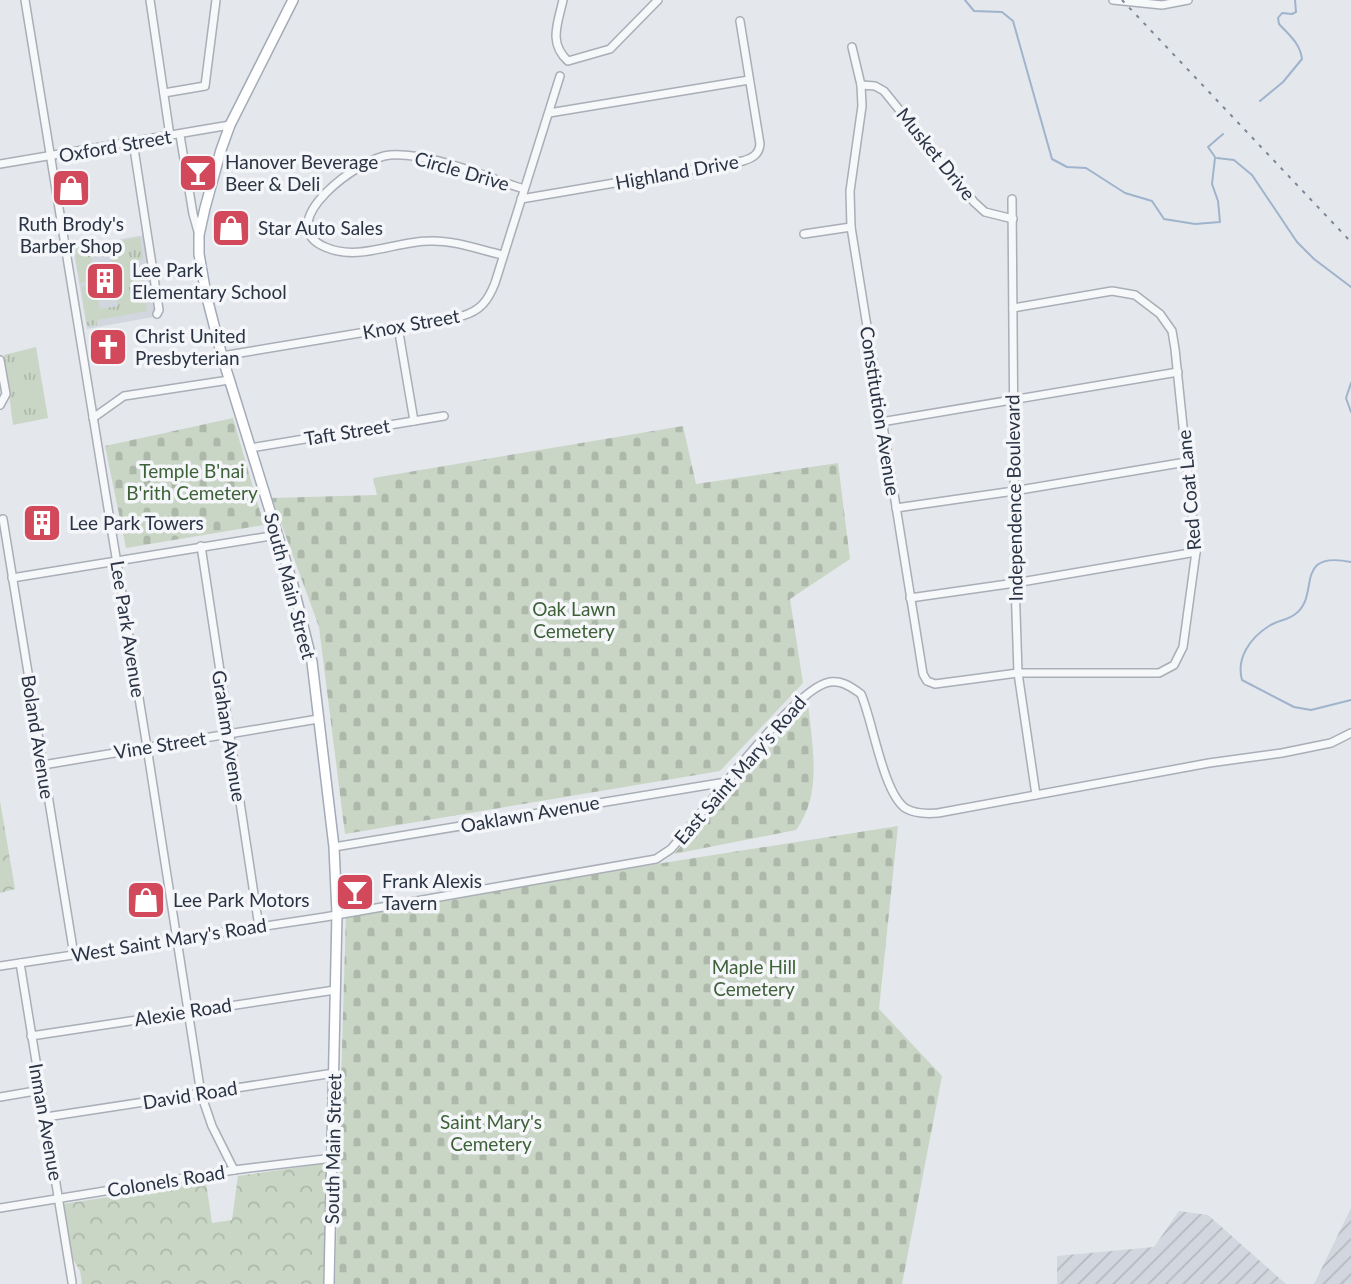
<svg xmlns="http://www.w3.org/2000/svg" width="1351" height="1284" font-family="Lato,sans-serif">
<defs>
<pattern id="industrial-furrows" width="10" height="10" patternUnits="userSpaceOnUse" patternTransform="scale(1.75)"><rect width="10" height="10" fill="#d2d6de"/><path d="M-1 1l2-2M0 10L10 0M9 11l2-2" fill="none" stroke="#b4b8c0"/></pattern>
<pattern id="grass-tufts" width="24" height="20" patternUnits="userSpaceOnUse" patternTransform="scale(1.75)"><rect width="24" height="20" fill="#c9d6c5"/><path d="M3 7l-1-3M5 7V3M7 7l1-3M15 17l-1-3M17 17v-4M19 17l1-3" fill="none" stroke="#adb8ab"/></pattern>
<pattern id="forest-crowns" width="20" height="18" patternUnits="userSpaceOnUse" patternTransform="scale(1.75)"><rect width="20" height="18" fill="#c9d6c5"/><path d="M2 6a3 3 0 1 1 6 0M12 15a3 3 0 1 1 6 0" fill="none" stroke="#adb8ab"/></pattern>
<pattern id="cemetery-stones" width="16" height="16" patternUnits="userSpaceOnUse" patternTransform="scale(1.75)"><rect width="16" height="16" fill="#c9d6c5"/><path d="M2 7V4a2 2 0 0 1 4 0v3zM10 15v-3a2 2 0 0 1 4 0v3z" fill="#adb8ab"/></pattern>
</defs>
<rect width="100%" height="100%" fill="#e4e7ec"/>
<!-- built -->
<polygon fill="#d2d6de" points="144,235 158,316 87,329 73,248"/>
<!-- industrial -->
<g fill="url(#industrial-furrows)">
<polygon points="1351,1208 1351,1284 1314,1284"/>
<polygon points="1179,1211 1208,1215 1286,1284 1057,1284 1057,1256 1154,1247"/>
</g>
<!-- grass -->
<g fill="url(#grass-tufts)">
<polygon points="140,237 143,258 139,259 147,311 97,320 97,325 87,326 81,286 95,284 100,309 118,306 110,253 91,256 95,278 94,280 80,283 74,249"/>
<polygon points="36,347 48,418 13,425 4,355"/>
</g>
<!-- forest -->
<g fill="url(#forest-crowns)">
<polygon points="0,801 15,889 0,893"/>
<polygon points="328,1163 323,1284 82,1284 80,1271 73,1259 63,1204 206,1182 212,1223 232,1220 238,1176"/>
</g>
<!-- cemetery -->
<g fill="url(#cemetery-stones)">
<polygon points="233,418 264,525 126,548 105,446"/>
<polygon points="683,426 696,484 838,463 850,559 790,599 803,683 720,771 345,834 319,627 272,498 377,495 373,478"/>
<path d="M808,703C812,746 823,793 796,830L674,854L753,763Z"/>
<polygon points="898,826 879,1009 942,1076 902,1284 335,1284 346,913"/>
</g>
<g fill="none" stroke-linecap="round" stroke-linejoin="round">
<!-- stream -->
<g stroke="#9fb4cc" stroke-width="2">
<polyline points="965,0 974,11 1002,12 1013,21 1052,159 1067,167 1086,168 1125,193 1152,201 1164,219 1195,224 1220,222 1218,201 1212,184 1215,158"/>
<path d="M1260,101L1283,82L1302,59C1300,43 1289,35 1279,24L1278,18L1282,13L1292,14L1296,12L1295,0"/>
<polyline points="1215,157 1208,147 1223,134"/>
<polyline points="1217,158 1234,160 1252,175 1297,242 1314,259 1351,287"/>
<polyline points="1351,383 1346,398 1351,412"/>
<path d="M1351,562C1291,550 1322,597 1294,615C1287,620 1276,621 1269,626C1250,638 1236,658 1242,680L1294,707L1311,710L1351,700"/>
</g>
<!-- minor casing -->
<g stroke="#a9aeb7" stroke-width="10">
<g id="minor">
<polyline points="25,0 147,747 201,1094 212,1126 234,1170"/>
<polyline points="150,0 170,136"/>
<path d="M563,0C558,23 548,43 568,61L610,49L658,0"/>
<polyline points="1113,0 1162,5 1188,0"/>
<polyline points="852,47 861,85 862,106 850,191 851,227 923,674 927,681 935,684 1018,673 1159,673 1174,665 1183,647 1196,552 1175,349 1172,331 1160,314 1135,295 1112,291 1013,308"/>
<polyline points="861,85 875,86 884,91 974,202 985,212 1013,219"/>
<polyline points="164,93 205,86 216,0"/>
<polyline points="549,113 749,80"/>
<polyline points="180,135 193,214 199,235"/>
<polyline points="133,142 159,310 157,314"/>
<polyline points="0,164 230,125"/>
<path d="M521,199L743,161C752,158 759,155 760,144L740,21"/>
<polyline points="1012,199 1015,583 1018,673 1036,795"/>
<polyline points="804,234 851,227"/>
<path d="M503,255C480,250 454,240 430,241C395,241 359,262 325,247C270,223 361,157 390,155C430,152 485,177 524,189"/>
<polyline points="398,327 414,421"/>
<path d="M222,356L462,316C480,311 488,301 495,283L560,76"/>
<polyline points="0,360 6,394 0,405"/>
<polyline points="93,418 124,396 229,380"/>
<polyline points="881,422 1178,372"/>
<polyline points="250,448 444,416"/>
<polyline points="896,508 1014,491 1186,462"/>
<polyline points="3,519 74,955"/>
<polyline points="201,546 259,927"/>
<polyline points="12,578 277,535"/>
<polyline points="910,598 1015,583 1196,552"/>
<polyline points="43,765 318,719"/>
<polyline points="334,847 726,782"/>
<polyline points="20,963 72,1282"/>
<path d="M0,966L325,917L656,859L671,849L682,836C710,804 791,694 826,683C840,679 850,686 861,694C873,722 883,792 905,808C915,814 927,814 938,813L1209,763L1282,753L1331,743L1351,733"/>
<polyline points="31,1036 335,990"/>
<polyline points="0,1097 41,1090"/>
<polyline points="46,1117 334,1073"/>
<polyline points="0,1208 234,1170 333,1158"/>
</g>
</g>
<!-- major casing -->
<g stroke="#a3abb8" stroke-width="12">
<polyline id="major" points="293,0 230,125 221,150 205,208 199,235 199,254 206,294 222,356 293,585 312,662 334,847 337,913 329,1284"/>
</g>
<!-- minor -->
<use href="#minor" stroke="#f7f8fa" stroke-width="7"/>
<!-- major -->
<use href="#major" stroke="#fff" stroke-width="9"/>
<!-- rail -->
<polyline stroke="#7d8696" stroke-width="2" stroke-dasharray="3.5 7" stroke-linecap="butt" points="1122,0 1351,242"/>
</g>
<!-- icons -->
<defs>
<g id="bar-square" transform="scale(2.0125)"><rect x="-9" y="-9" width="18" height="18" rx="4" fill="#d1495b" stroke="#f4f6f9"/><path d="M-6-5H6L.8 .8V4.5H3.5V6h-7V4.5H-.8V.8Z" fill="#fff"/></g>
<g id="shop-square" transform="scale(2.0125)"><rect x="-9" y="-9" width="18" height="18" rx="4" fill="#d1495b" stroke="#f4f6f9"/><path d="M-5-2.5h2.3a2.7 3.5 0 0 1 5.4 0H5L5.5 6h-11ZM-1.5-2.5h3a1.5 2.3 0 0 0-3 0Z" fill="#fff"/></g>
<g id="building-square" transform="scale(2.0125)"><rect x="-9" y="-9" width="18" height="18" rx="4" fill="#d1495b" stroke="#f4f6f9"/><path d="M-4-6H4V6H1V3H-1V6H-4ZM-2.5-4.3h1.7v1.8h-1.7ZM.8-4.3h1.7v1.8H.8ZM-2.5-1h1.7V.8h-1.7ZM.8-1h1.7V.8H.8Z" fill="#fff"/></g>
<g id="church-square" transform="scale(2.0125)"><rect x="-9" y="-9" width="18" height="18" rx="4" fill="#d1495b" stroke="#f4f6f9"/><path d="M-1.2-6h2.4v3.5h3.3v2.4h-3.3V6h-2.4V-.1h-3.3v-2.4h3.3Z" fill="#fff"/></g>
</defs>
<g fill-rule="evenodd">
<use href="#bar-square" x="198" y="173"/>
<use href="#shop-square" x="71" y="188"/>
<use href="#shop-square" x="231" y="228"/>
<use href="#building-square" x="105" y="281"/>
<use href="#church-square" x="108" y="347"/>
<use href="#building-square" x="42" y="523"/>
<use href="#bar-square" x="355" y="892"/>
<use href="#shop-square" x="146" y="900"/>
</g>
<g text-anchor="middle" stroke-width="7" stroke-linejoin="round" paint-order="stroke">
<!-- street labels -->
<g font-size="19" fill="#2b3445" stroke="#f4f6f9">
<text transform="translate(115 146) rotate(-10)" y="7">Oxford Street</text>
<text transform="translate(936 154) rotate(51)" y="7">Musket Drive</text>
<text transform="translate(462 171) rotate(16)" y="7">Circle Drive</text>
<text transform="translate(677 172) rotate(-10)" y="7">Highland Drive</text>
<text transform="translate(411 324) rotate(-10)" y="7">Knox Street</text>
<text transform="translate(880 411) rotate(81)" y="7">Constitution Avenue</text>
<text transform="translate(347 432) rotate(-9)" y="7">Taft Street</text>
<text transform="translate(1189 490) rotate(-95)" y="7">Red Coat Lane</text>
<text transform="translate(1014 498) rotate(-91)" y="7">Independence Boulevard</text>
<text transform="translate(290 586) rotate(75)" y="7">South Main Street</text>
<text transform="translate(128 629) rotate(81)" y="7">Lee Park Avenue</text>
<text transform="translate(229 736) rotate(81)" y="7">Graham Avenue</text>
<text transform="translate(38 737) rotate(81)" y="7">Boland Avenue</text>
<text transform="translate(160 745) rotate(-9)" y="7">Vine Street</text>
<text transform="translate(740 770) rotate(-49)" y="7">East Saint Mary's Road</text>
<text transform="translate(530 814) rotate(-10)" y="7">Oaklawn Avenue</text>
<text transform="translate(169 940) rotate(-9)" y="7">West Saint Mary's Road</text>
<text transform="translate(183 1012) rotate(-9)" y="7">Alexie Road</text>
<text transform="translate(190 1095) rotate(-9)" y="7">David Road</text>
<text transform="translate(46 1122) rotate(80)" y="7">Inman Avenue</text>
<text transform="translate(333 1149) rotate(-89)" y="7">South Main Street</text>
<text transform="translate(166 1181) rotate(-9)" y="7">Colonels Road</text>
</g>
<!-- poi labels -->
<g font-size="19" fill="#2b3445" stroke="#f4f6f9" text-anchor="start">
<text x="225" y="169">Hanover Beverage<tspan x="225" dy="22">Beer &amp; Deli</tspan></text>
<text x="71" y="231" text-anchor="middle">Ruth Brody's<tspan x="71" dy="22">Barber Shop</tspan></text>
<text x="258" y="235">Star Auto Sales</text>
<text x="132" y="277">Lee Park<tspan x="132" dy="22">Elementary School</tspan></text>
<text x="135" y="343">Christ United<tspan x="135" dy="22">Presbyterian</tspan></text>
<text x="69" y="530">Lee Park Towers</text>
<text x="382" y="888">Frank Alexis<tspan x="382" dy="22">Tavern</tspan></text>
<text x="173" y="907">Lee Park Motors</text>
</g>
<!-- park labels -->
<g font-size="19" fill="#3f6138" stroke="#f4f6f9">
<text x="192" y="478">Temple B'nai<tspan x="192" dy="22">B'rith Cemetery</tspan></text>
<text x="574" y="616">Oak Lawn<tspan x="574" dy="22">Cemetery</tspan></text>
<text x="754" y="974">Maple Hill<tspan x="754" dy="22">Cemetery</tspan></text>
<text x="491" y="1129">Saint Mary's<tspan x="491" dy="22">Cemetery</tspan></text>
</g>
</g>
</svg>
